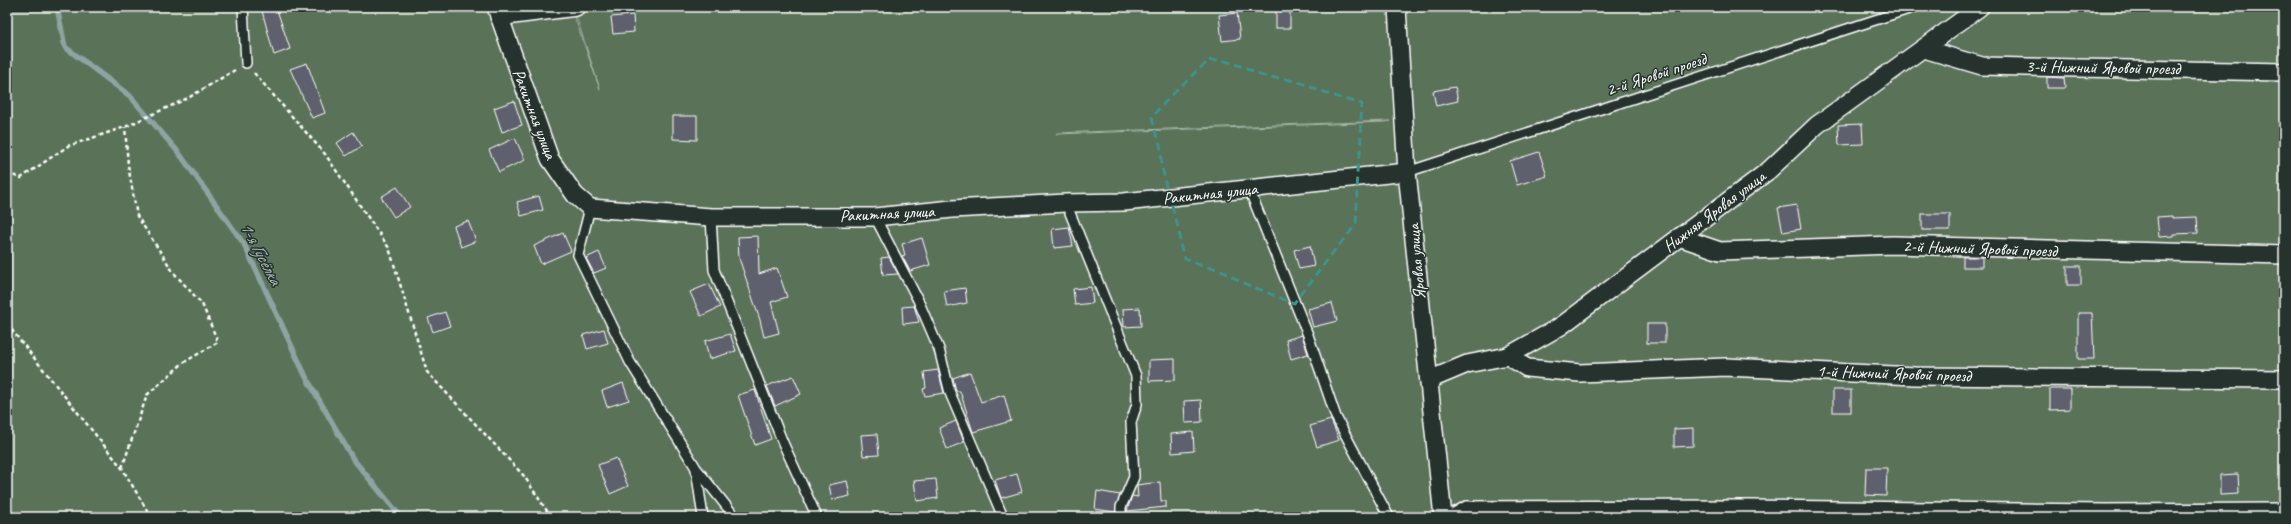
<svg xmlns="http://www.w3.org/2000/svg" width="2291" height="524" font-family="Caveat,sans-serif">
<rect width="100%" height="100%" fill="#313c3a"/>
<filter id="ink" filterUnits="userSpaceOnUse"><feTurbulence type="fractalNoise" baseFrequency=".025" numOctaves="2"/><feDisplacementMap in="SourceGraphic" scale="8" xChannelSelector="R" yChannelSelector="G"/><feConvolveMatrix kernelMatrix="1 2 1 2 8 2 1 2 1" color-interpolation-filters="sRGB"/></filter>
<g filter="url(#ink)">
<!-- green -->
<path fill="#5a7359" stroke="#acb9ac" fill-rule="evenodd" d="M7,7H571L600,89L573,7H2284V517H7ZM1390,121L1385,122L1056,134L1057,133Z"/>
<g fill="none" stroke-linecap="round" stroke-linejoin="round">
<!-- stream -->
<polyline stroke="#8ea4a4" stroke-width="5.5" points="57,7 65,47 130,96 179,153 244,244 306,377 353,459 401,517"/>
</g>
<!-- building -->
<g fill="#5f606d" stroke="#fff">
<polygon points="261,7 276,7 290,49 274,55"/>
<rect x="1276" y="7" width="14" height="21"/>
<polygon points="1237,13 1240,39 1222,41 1219,15"/>
<polygon points="633,15 634,32 613,34 611,17"/>
<polygon points="307,63 325,113 312,118 290,69"/>
<polygon points="2047,77 2064,78 2065,88 2047,88"/>
<polygon points="1455,87 1458,101 1436,106 1433,91"/>
<polygon points="514,101 522,125 502,132 494,108"/>
<polygon points="673,116 697,116 697,140 673,139"/>
<polygon points="1862,124 1863,144 1839,145 1838,125"/>
<polygon points="353,132 362,146 346,156 337,143"/>
<polygon points="515,138 525,160 499,172 489,150"/>
<polygon points="1539,152 1547,176 1517,185 1510,161"/>
<polygon points="397,187 410,207 394,217 381,197"/>
<polygon points="539,196 543,210 521,216 517,202"/>
<polygon points="1797,205 1801,229 1783,232 1778,208"/>
<rect x="1922" y="214" width="28" height="16"/>
<polygon points="2172,216 2172,218 2197,217 2198,233 2174,234 2174,236 2159,237 2157,217"/>
<polygon points="468,221 476,241 461,247 454,226"/>
<polygon points="1069,227 1073,246 1054,248 1052,229"/>
<polygon points="563,233 571,251 541,264 534,246"/>
<polygon points="758,236 759,274 777,268 787,297 771,302 779,333 764,337 760,320 739,258 738,237"/>
<polygon points="922,238 930,265 910,271 902,256 905,255 902,244"/>
<polygon points="1310,246 1314,266 1299,269 1294,250"/>
<polygon points="599,252 606,268 594,273 586,258"/>
<polygon points="889,257 898,274 883,275 881,258"/>
<rect x="1963" y="257" width="19" height="10"/>
<rect x="2067" y="266" width="14" height="19"/>
<polygon points="709,284 720,307 701,316 690,292"/>
<polygon points="1091,287 1093,303 1075,305 1073,289"/>
<polygon points="965,288 967,303 947,307 944,291"/>
<polygon points="1332,303 1337,321 1313,327 1308,309"/>
<polygon points="914,306 919,322 903,324 902,307"/>
<polygon points="1140,308 1141,326 1124,327 1123,309"/>
<polygon points="445,312 450,326 433,332 428,318"/>
<polygon points="2078,313 2092,313 2094,359 2078,359"/>
<rect x="1647" y="324" width="18" height="19"/>
<polygon points="604,329 608,343 587,349 583,335"/>
<polygon points="730,334 736,351 709,359 705,341"/>
<polygon points="1302,335 1308,354 1291,359 1286,340"/>
<polygon points="1175,359 1175,380 1149,381 1149,360"/>
<polygon points="938,370 944,393 925,396 923,389 926,388 924,372"/>
<polygon points="970,372 981,402 1004,395 1011,421 973,432 960,391 956,391 953,378"/>
<polygon points="793,376 801,394 775,406 767,386"/>
<polygon points="623,383 629,400 607,407 602,391"/>
<polygon points="2050,389 2070,389 2070,409 2050,410"/>
<polygon points="755,390 771,439 755,445 738,395"/>
<rect x="1833" y="390" width="18" height="22"/>
<polygon points="1201,400 1202,422 1185,423 1184,401"/>
<polygon points="1331,420 1339,440 1317,447 1310,426"/>
<polygon points="956,421 964,442 947,449 939,428"/>
<polygon points="1693,428 1693,446 1674,447 1674,429"/>
<polygon points="1193,432 1194,451 1172,453 1171,434"/>
<polygon points="877,434 879,455 863,456 861,435"/>
<polygon points="616,458 628,486 610,494 598,465"/>
<polygon points="1866,468 1887,468 1886,496 1865,495"/>
<polygon points="1017,474 1022,492 1001,498 995,480"/>
<polygon points="2238,474 2239,494 2220,495 2220,475"/>
<polygon points="936,479 938,498 917,501 914,481"/>
<polygon points="847,481 850,496 832,500 829,485"/>
<polygon points="1160,482 1161,501 1166,501 1166,507 1127,511 1132,496 1138,497 1137,485"/>
<polygon points="1097,491 1120,495 1115,512 1095,509"/>
</g>
<g fill="none" stroke-linecap="round" stroke-linejoin="round">
<!-- service casing -->
<g stroke="#fff" stroke-width="12">
<g id="service">
<polyline points="243,7 246,63"/>
<polyline points="1407,172 1915,7"/>
<polyline points="1249,189 1308,335 1336,417 1389,517"/>
<polyline points="1066,203 1136,376 1137,404 1131,422 1134,477 1121,507 1121,517"/>
<polyline points="590,208 578,255 630,362 696,468 735,517"/>
<polyline points="711,217 714,270 783,443 817,517"/>
<polyline points="875,217 918,300 939,349 950,393 1003,517"/>
<polyline points="696,469 703,517"/>
</g>
</g>
<!-- minor casing -->
<g stroke="#fff" stroke-width="20">
<g id="minor">
<polyline points="496,7 550,159 575,195 590,208 711,217 875,217 952,209 1066,203 1124,202 1407,172"/>
<polyline points="1397,7 1407,172 1443,517"/>
<polyline points="499,17 576,7"/>
<polyline points="1924,49 1982,66 2284,72"/>
<polyline points="1679,237 1720,251 1893,245 2284,255"/>
<polyline points="1508,356 1527,368 1580,373 1726,367 1915,376 2284,379"/>
<polyline points="1429,380 1467,364 1508,356 1561,326 1768,171 1817,125 1980,7"/>
<polyline points="1455,517 1467,510 1748,509 2105,513 2284,512"/>
</g>
</g>
<!-- path -->
<g stroke="#fff" stroke-width="2.5" stroke-dasharray="4 3" stroke-linecap="butt">
<polyline points="254,73 325,154 389,248 427,372 524,476 551,517"/>
<polyline points="7,173 21,178 68,146 125,127 188,98 235,70"/>
<polyline points="7,324 122,468 151,517"/>
<polyline points="122,468 147,395 183,363 218,342 202,304 174,273 137,216 128,165 125,127"/>
</g>
<!-- service -->
<use href="#service" stroke="#26332d" stroke-width="9"/>
<!-- minor -->
<use href="#minor" stroke="#26332d" stroke-width="17"/>
</g>
</g>
<!-- marked area -->
<path fill="none" stroke="#3f918b" stroke-width="3" stroke-dasharray="8 5" stroke-linejoin="round" d="M1209,58L1362,102L1355,223L1295,304L1186,259L1151,118Z"/>
<g text-anchor="middle" stroke-width="3" stroke-linejoin="round" paint-order="stroke">
<!-- street labels -->
<g font-size="17" fill="#fff" stroke="#26332d">
<text transform="translate(2103 67) rotate(1)" y="6">3-й Нижний Яровой проезд</text>
<text transform="translate(1656 74) rotate(-18)" y="6">2-й Яровой проезд</text>
<text transform="translate(535 114) rotate(69)" y="6">Ракитная улица</text>
<text transform="translate(1210 193) rotate(-6)" y="6">Ракитная улица</text>
<text transform="translate(1714 211) rotate(-37)" y="6">Нижняя Яровая улица</text>
<text transform="translate(887 213) rotate(-3)" y="6">Ракитная улица</text>
<text transform="translate(1980 248) rotate(2)" y="6">2-й Нижний Яровой проезд</text>
<text transform="translate(1416 262) rotate(-95)" y="6">Яровая улица</text>
<text transform="translate(1894 373) rotate(2)" y="6">1-й Нижний Яровой проезд</text>
</g>
<!-- water labels -->
<g font-size="18" font-style="italic" fill="#abb" stroke="#26332d">
<text transform="translate(261 253) rotate(62)" y="6">1-я Гусёлка</text>
</g>
</g>
<!-- margin -->
<rect width="2291" height="524" fill="none" stroke="#26332d" stroke-width="24"/>
<rect x="12" y="12" width="2267" height="500" fill="none" stroke="#fff" stroke-width="1.5" filter="url(#ink)"/>
</svg>
